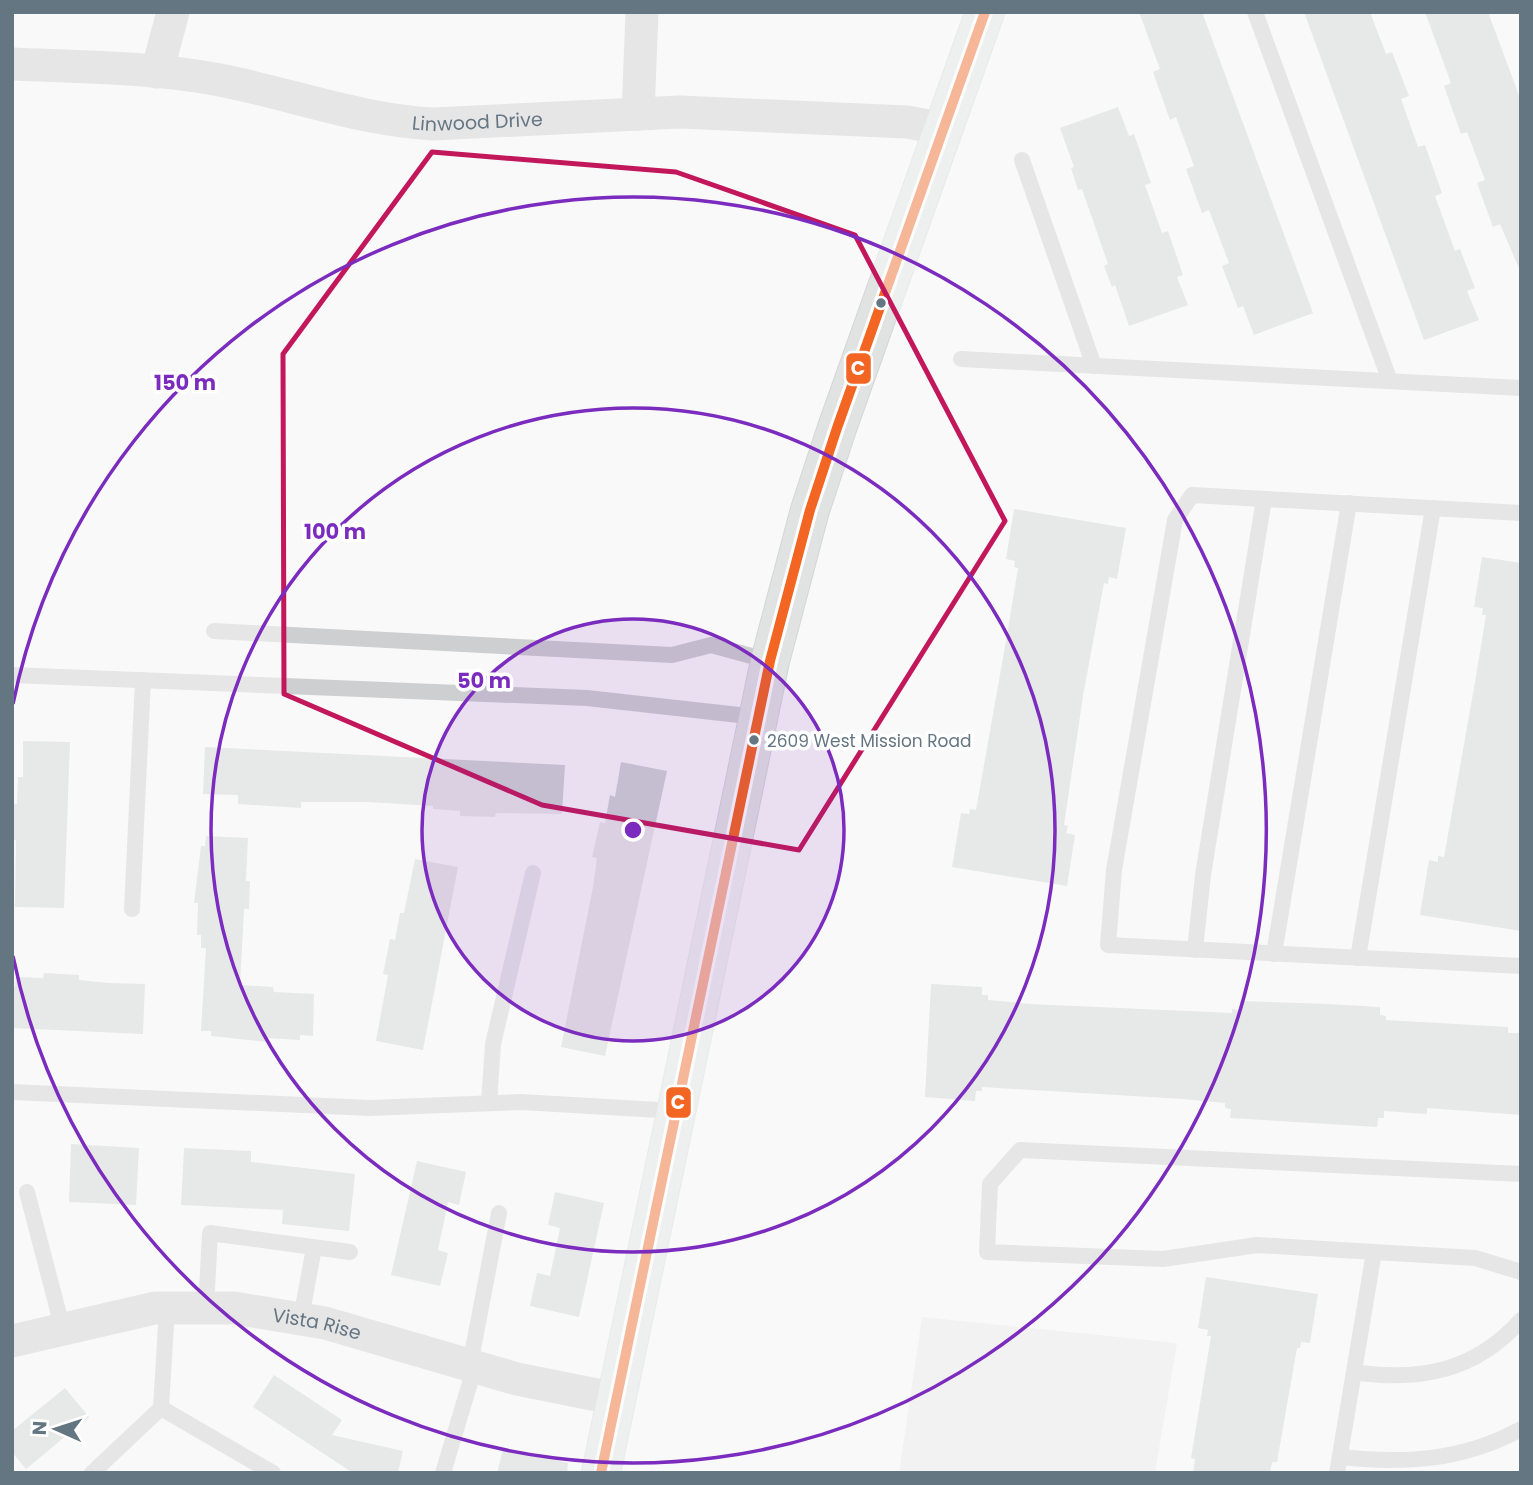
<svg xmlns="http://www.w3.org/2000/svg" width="1533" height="1485" font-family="Poppins,sans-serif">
<rect width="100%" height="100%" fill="#f9f9f9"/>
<!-- built -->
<polygon fill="#e8e9e9" points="922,1317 1177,1343 1155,1473 899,1473"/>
<!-- building -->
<g fill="#d0d2d3">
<polygon points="1139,12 1202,12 1313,313 1254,335 1243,306 1238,308 1222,266 1229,263 1209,210 1202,213 1186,169 1194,166 1176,117 1170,120 1153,72 1160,69"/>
<polygon points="1304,12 1370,12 1386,54 1392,52 1409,96 1401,99 1418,147 1425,145 1442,193 1435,196 1455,251 1460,249 1475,288 1467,291 1479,320 1424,340"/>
<polygon points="1425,12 1488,12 1521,101 1521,273 1500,224 1493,227 1477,183 1485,180 1467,132 1461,134 1444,86 1451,83"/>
<polygon points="1118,107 1129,136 1134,134 1151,183 1145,185 1162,233 1168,231 1183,275 1177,277 1188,305 1129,326 1115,285 1112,287 1104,266 1108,264 1082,189 1078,190 1071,168 1074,167 1060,128"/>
<polygon points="1014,509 1126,528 1117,579 1109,577 1108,584 1104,583 1083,696 1064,825 1068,826 1066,833 1075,835 1067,886 952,867 961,813 969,814 970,809 976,810 1007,635 1018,568 1014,567 1015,561 1006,559"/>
<polygon points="1482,557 1521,563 1521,931 1420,915 1429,860 1438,862 1438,856 1444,857 1475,682 1486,615 1482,615 1483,608 1474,607"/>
<polygon points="23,741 70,742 64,908 15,907 16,840 12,840 12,804 17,804 18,777 23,777"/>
<polygon points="205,747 565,765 562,814 496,813 495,817 460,816 460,811 433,809 433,806 368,802 301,802 301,808 238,804 238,795 203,794"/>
<polygon points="621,762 667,771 605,1056 561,1047 593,887 597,858 592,857 600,822 605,823 610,795 615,797"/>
<polygon points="206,836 248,838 246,881 250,881 249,909 244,909 240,985 273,987 274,992 314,994 313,1036 300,1035 300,1040 267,1038 267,1042 211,1036 211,1031 201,1031 206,948 201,948 201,935 197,935 198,903 194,903 201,846 205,846"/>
<polygon points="415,859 458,867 423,1050 376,1041 388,975 383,974 390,939 395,940 400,913 404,913"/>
<polygon points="44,973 79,975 79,980 108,983 145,984 143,1034 12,1028 12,986 15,986 16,977 43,978"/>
<polygon points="931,984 982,987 982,995 988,995 988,1000 1030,1004 1232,1013 1232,1009 1239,1010 1240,1001 1328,1004 1380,1007 1380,1015 1386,1016 1386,1020 1508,1027 1508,1033 1521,1033 1521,1115 1427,1108 1427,1114 1384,1111 1384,1118 1378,1118 1377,1127 1230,1118 1231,1109 1225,1108 1225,1103 1183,1099 982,1087 982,1091 976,1091 975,1101 925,1097"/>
<polygon points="71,1144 139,1148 136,1205 69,1202"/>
<polygon points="184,1148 251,1151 251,1162 355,1174 349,1231 282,1224 283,1210 181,1205"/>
<polygon points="417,1161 466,1172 459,1205 448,1202 438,1250 448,1253 440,1286 391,1275"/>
<polygon points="555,1192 604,1203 579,1317 530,1306 537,1273 550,1276 560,1228 548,1225"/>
<polygon points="1206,1277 1318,1294 1310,1343 1301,1342 1300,1348 1297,1348 1277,1462 1272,1462 1270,1473 1193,1473 1195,1459 1191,1458 1211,1336 1207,1336 1208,1330 1198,1328"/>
<polygon points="274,1375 342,1420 332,1435 403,1451 398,1473 353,1473 253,1407"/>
<polygon points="65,1388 89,1417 26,1469 12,1452 12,1431"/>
<polygon points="503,1449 568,1463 567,1473 497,1473"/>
</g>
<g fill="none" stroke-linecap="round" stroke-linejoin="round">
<!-- secondary casing -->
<g stroke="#d5d6d7" stroke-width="40">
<polyline id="secondary" points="601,1473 770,661 810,510 837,428 985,12"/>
</g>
<!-- lane -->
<g stroke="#cecfd0" stroke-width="16">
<polyline points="1255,12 1390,381"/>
<polyline points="1022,160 1094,366"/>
<polyline points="961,359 1521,388"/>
<polyline points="1521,513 1192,495 1175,520 1114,870 1108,945 1521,966"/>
<polyline points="214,631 672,655 711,645 770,661"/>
<polyline points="12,675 587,698 757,717"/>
<polyline points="132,909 143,680"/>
<polyline points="1195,950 1203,875 1264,499"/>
<polyline points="1274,954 1349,503"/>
<polyline points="1358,958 1433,508"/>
<polyline points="12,1092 369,1108 521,1102 676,1111"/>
<polyline points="489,1103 493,1044 533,873"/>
<polyline points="1521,1174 1020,1150 990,1184 987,1252 1163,1259 1257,1245 1475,1258 1521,1272"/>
<polyline points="27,1192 63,1330"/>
<polyline points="206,1308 210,1233 350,1252"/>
<polyline points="301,1318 314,1248"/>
<polyline points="470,1365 499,1213"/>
<path d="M1354,1372C1420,1382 1475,1371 1521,1320"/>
<polyline points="161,1408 167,1308"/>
<path d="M1340,1457C1405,1464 1462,1461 1521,1429"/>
<polyline points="92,1473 161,1408 273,1473"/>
<polyline points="443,1473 475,1366"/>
<polyline points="1337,1473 1374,1252"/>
</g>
<!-- street -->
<g stroke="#cecfd0" stroke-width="33">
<path id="s1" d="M12,64C81,67 152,67 220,80C291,94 360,120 433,124L680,112L907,122L945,129"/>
<polyline points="157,72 173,12"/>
<polyline points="638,114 642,12"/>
<path id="s2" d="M12,1341L155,1308H234L325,1323L517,1379L617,1399"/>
</g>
<!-- secondary -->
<use href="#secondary" stroke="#e1e2e2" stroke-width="38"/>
<!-- bus-1 casing -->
<g stroke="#fff" stroke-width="16">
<polyline id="bus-1" points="601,1473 770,661 810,510 837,428 985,12"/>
</g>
<!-- bus-1 -->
<use href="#bus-1" stroke="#f26522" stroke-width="10"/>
</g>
<!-- marked area -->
<path d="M0 0H1533V1485H0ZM432,152L676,172L855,235L1005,521L799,850L542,805L284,694L283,354Z" fill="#f9f9f9" fill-opacity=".55" fill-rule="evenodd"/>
<path fill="none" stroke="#c2185b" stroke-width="5" stroke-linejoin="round" d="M432,152L676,172L855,235L1005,521L799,850L542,805L284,694L283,354Z"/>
<!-- distance rings -->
<circle cx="633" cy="830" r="211" fill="#7b2cbf" fill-opacity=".12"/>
<g fill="none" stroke="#7b2cbf" stroke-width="3.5">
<circle cx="633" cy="830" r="211"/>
<circle cx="633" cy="830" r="422"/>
<path d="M13 704A633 633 0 1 1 13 956"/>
</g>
<!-- markers -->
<g fill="#657683" stroke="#fff" stroke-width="2.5">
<circle cx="881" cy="303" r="6"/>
<circle cx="754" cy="740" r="6"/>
</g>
<g text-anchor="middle" stroke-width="7" stroke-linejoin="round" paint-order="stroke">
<!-- bus labels -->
<g font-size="17" fill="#657683" stroke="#fff" text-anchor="start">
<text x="767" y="747">2609 West Mission Road</text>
</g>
<!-- street labels -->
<g font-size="19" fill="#657683" stroke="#fff">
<text dy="7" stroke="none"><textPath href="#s1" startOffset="471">Linwood Drive</textPath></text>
<text dy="7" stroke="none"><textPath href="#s2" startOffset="310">Vista Rise</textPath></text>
</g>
</g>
<circle cx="633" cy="830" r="10" fill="#7b2cbf" stroke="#fff" stroke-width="3.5"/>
<g font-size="21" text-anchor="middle" font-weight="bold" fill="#7b2cbf" stroke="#fff" stroke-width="7" stroke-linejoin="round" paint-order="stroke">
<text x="185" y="390">150 m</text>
<text x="335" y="539">100 m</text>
<text x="484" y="688">50 m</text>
</g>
<g stroke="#fff" stroke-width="2.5">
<rect x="845" y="352" width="27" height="33" rx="7" fill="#f26522"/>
<rect x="665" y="1086" width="27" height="33" rx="7" fill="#f26522"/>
</g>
<g font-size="19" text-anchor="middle" font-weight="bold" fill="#fff">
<text x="858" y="375">C</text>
<text x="678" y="1109">C</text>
</g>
<!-- border -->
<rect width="1533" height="1485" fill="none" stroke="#657683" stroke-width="28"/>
<!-- north arrow -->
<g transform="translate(56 1429) rotate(273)" stroke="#ffffff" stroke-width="5" paint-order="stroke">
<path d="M0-5L12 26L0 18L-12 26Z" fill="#657683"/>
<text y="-10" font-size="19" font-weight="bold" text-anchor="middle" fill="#657683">N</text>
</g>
</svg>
